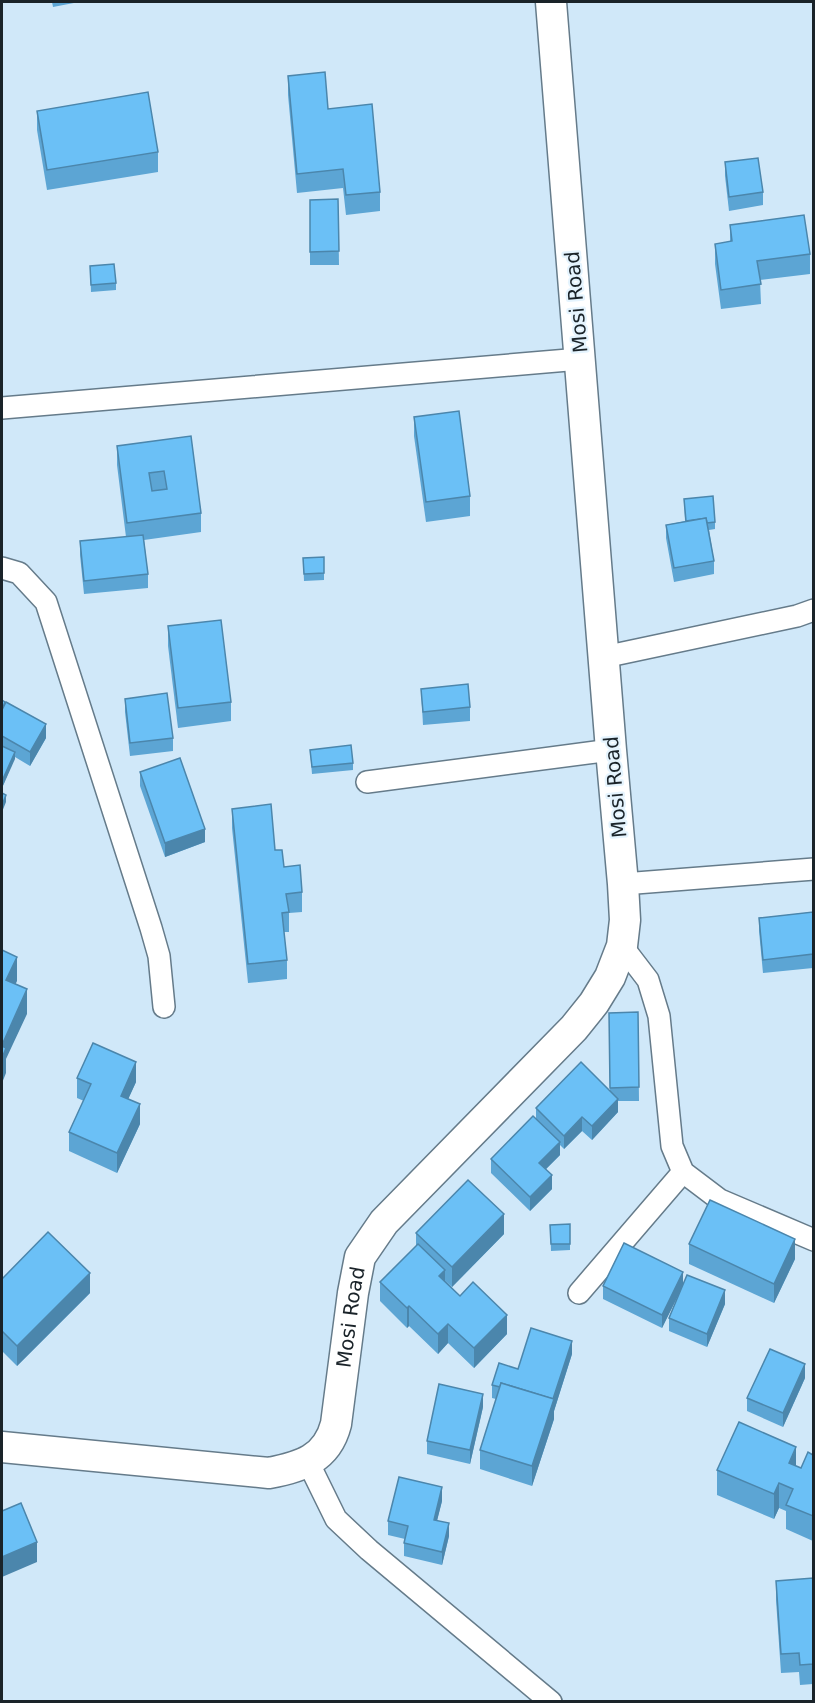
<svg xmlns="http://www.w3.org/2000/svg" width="815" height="1703" font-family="'DejaVu Sans',sans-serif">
<rect width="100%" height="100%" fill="#d0e8f9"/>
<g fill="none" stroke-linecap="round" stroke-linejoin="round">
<!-- street casing -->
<g stroke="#657b8a" stroke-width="24">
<g id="street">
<polyline points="2,408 580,359"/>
<polyline points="2,568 19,573 46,602 151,928 159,956 164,1007"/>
<polyline points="604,657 797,616 814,610"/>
<polyline points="367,782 611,750"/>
<polyline points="623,884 814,869"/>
<polyline points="622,946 648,980 659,1016 672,1146 683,1172 720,1200 814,1240"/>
<polyline points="579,1293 683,1172"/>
<polyline points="308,1462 336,1519 369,1550 551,1702"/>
</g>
</g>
<!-- secondary casing -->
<g stroke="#657b8a" stroke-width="33">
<g id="secondary">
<path id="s1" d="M2,1447L269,1473C301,1467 327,1459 336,1424L353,1293L360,1257L384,1222L574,1028L594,1003L610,977L622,946L625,920L623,884L611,750L551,2"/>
</g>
</g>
<!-- street -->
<use href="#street" stroke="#fff" stroke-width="21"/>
<!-- secondary -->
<use href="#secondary" stroke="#fff" stroke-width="30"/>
</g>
<!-- wall -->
<g fill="#5ca5d4">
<polygon points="52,2 79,2 53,7"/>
<polygon points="288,76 328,109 380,192 380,211 346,215 343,188 297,193 288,95"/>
<polygon points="37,111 158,152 158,172 47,190 37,130"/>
<polygon points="725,162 763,192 763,205 729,211 725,176"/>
<polygon points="338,199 339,265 310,265 310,200"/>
<polygon points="730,225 810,254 810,274 760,280 761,304 721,309 715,264 715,244 730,242"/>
<polygon points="90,266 116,283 116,290 91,292"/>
<polygon points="414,417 470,496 470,516 426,522 414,436"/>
<polygon points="191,436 201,513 201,532 144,540 148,574 148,588 84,594 80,555 80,541 126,537 117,465 117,446"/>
<polygon points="684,499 715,522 715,529 709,530 714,561 714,574 674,582 666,538 666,525 685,521"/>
<polygon points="324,557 324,580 304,581 303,558"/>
<polygon points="168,626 231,702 231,721 178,728 168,646"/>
<polygon points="421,689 470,707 470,721 423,725"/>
<polygon points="125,699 173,738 173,751 130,756 125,712"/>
<polygon points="2,700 46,738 30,766 15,757 2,788"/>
<polygon points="310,750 353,763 353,770 312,774"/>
<polygon points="140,772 205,842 165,857 140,786"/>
<polygon points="232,809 275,850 284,867 302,892 302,912 289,913 289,932 284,932 287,960 287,979 248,983 232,828"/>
<polygon points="813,912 813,968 763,973 759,931 759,918"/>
<polygon points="638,1012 639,1101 618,1101 618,1112 592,1140 582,1131 564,1149 560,1145 560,1155 546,1169 552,1189 530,1211 491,1173 491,1159 536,1119 536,1108 610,1091 609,1013"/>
<polygon points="77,1078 136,1082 128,1099 140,1124 117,1173 69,1151 69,1132 84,1101 77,1098"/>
<polygon points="570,1224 570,1250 551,1251 550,1225"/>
<polygon points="416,1233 504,1234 452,1287 445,1280 460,1296 507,1334 474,1368 448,1343 438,1354 409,1326 407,1328 380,1301 380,1282 416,1246"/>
<polygon points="689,1244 795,1259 774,1303 689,1264"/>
<polygon points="2,1279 90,1293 17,1366 2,1351"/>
<polygon points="683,1284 725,1304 707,1347 669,1331 669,1318 679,1293 662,1328 603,1299 603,1286"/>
<polygon points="572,1354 554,1411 554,1419 532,1486 480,1469 480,1450 496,1399 492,1398 492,1385 518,1369"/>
<polygon points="805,1378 783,1427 747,1411 747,1398"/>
<polygon points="483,1407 470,1464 427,1454 427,1441"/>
<polygon points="813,1455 813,1541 786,1529 786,1511 779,1508 774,1519 717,1495 717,1470 796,1466 801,1468"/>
<polygon points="442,1501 437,1520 449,1536 442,1565 404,1556 404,1543 405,1539 388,1535 388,1521"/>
<polygon points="776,1581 813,1592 813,1684 800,1685 799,1672 781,1673 776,1600"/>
</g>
<!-- shaded-wall -->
<g fill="#4b86ac">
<polygon points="46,724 46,738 30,766 30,752"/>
<polygon points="15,752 15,759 2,788 2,781"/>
<polygon points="6,795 6,802 2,812 2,805"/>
<polygon points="205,829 205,842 165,857 165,843"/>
<polygon points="17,957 17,981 6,1005 6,980"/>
<polygon points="27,989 27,1014 6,1059 6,1073 2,1083 2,1045"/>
<polygon points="136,1062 136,1082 121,1115 121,1096"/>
<polygon points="618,1099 618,1112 592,1140 592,1126"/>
<polygon points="140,1104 140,1124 117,1173 117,1153"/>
<polygon points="582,1117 582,1131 564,1149 564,1136"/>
<polygon points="560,1142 560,1155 539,1176 539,1163"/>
<polygon points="552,1175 552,1189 530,1211 530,1197"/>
<polygon points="504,1214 504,1234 452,1287 452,1267"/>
<polygon points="795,1239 795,1259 774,1303 774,1284"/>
<polygon points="445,1270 445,1289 439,1276"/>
<polygon points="683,1272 683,1286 662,1328 662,1315"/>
<polygon points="90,1273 90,1293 17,1366 17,1346"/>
<polygon points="725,1290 725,1304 707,1347 707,1334"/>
<polygon points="409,1306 409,1326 407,1328 407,1308"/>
<polygon points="507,1315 507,1334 474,1368 474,1348"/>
<polygon points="448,1324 448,1343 438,1354 438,1334"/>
<polygon points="572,1341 572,1354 554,1411 554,1419 532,1486 532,1466"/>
<polygon points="805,1364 805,1378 783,1427 783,1413"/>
<polygon points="483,1394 483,1407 470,1464 470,1450"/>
<polygon points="796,1447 796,1472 789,1463"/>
<polygon points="779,1483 779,1508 774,1519 774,1494"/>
<polygon points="442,1487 442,1501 434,1533 434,1520"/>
<polygon points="449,1523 449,1536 442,1565 442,1552"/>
<polygon points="37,1542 37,1562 2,1577 2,1557"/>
</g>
<!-- building -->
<g fill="#6bc0f6" stroke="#4b86ac" stroke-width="1.5" fill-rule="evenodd">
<polygon points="325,72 328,109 372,104 380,192 346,195 343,169 297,174 288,76"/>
<polygon points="148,92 158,152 47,170 37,111"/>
<polygon points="758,158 763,192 729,197 725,162"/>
<polygon points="338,199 339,251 310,252 310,200"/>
<polygon points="804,215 810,254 757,261 761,284 721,290 715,244 732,241 730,225"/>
<polygon points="114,264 116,283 91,285 90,266"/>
<polygon points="459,411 470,496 426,502 414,417"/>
<path d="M191,436L201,513L127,523L117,446ZM164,471L167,489L152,491L149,473Z"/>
<polygon points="713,496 715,522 707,523 706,518 686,521 684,499"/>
<polygon points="706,518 714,561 674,568 666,525"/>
<polygon points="143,535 148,574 84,581 80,541"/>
<polygon points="324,557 324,573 304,574 303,558"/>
<polygon points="221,620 231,702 178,708 168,626"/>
<polygon points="468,684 470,707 423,712 421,689"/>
<polygon points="167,693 173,738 130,743 125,699"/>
<polygon points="2,700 5,702 2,710"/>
<polygon points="6,702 46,724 30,752 2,736 2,710"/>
<polygon points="351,745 353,763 312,767 310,750"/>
<polygon points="2,746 15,752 2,781"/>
<polygon points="180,758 205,829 165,843 140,772"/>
<polygon points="2,793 6,795 2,805"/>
<polygon points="271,804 275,850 282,850 284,867 300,865 302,892 286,894 289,912 282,913 287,960 248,964 232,809"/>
<polygon points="813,912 813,954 763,960 759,918"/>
<polygon points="2,950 17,957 6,980 27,989 2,1045"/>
<polygon points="638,1012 639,1087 610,1088 609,1013"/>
<polygon points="93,1043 136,1062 121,1096 140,1104 117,1153 69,1132 91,1084 77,1078"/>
<polygon points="2,1046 6,1048 2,1058"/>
<polygon points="581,1062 618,1099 592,1126 582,1117 564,1136 536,1108"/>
<polygon points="533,1116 560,1142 539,1163 552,1175 530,1197 491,1159"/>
<polygon points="468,1180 504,1214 452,1267 416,1233"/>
<polygon points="710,1200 795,1239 774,1284 689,1244"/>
<polygon points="570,1224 570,1244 551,1244 550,1225"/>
<polygon points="48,1232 90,1273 17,1346 2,1331 2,1279"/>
<polygon points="624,1243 683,1272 662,1315 603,1286"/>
<polygon points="418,1244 445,1270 439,1276 460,1296 473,1282 507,1315 474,1348 448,1324 438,1334 409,1306 407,1308 380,1282"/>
<polygon points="687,1275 725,1290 707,1334 669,1318"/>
<polygon points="531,1328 572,1341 553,1399 501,1383 500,1387 492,1385 499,1363 518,1369"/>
<polygon points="770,1349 805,1364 783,1413 747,1398"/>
<polygon points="501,1383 554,1399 532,1466 480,1450"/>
<polygon points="439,1384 483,1394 470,1450 427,1441"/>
<polygon points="739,1422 796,1447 789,1463 801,1468 808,1452 813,1455 813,1516 786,1505 793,1489 779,1483 774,1494 717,1470"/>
<polygon points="399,1477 442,1487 434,1520 449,1523 442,1552 404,1543 408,1526 388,1521"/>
<polygon points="21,1503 37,1542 2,1557 2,1511"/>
<polygon points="813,1578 813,1664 800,1665 799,1653 781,1654 776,1581"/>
</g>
<g text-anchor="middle" stroke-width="4.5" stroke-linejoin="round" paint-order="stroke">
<!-- street labels -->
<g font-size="20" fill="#1a2329" stroke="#e5f4fe">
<text transform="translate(576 302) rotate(-95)" y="7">Mosi Road</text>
<text transform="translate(615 787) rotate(-95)" y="7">Mosi Road</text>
<text dy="7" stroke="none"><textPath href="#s1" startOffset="465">Mosi Road</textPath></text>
</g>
</g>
<!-- border -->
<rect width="815" height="1703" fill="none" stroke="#1a2329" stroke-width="6"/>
</svg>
